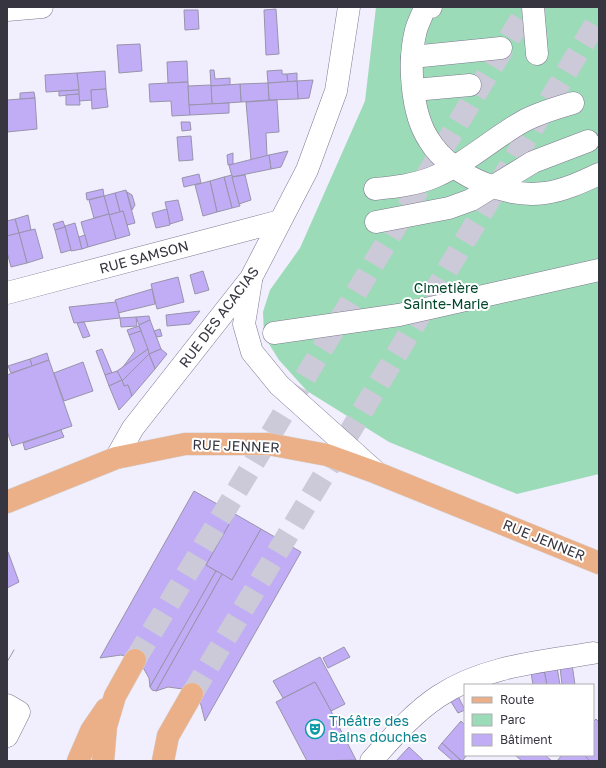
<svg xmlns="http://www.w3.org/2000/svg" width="606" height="768" font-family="'Golos Text',sans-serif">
<rect width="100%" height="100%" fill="#f1eefe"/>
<!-- green -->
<polygon fill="#9cdbb7" points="376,7 599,7 599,474 517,494 389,442 307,391 279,360 264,336 263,312 270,290 300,248 365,101"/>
<!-- building -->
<g fill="#c0adf6" stroke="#9993ab">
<polygon points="276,9 279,54 266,55 264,10"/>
<polygon points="184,10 198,10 199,29 185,30"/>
<polygon points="140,44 142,71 119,73 117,45"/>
<polygon points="187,61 188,82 168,83 167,62"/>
<polygon points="210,70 214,70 215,79 230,78 230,85 211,86"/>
<polygon points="282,70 282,74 287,74 288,82 268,83 267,71"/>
<polygon points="105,71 106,89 91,90 92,100 79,101 77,73"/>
<polygon points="77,73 79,90 46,92 45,75"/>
<polygon points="297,73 297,81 288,82 287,74"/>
<polygon points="313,80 309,98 298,99 297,81"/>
<polygon points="297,81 298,99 269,100 268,83"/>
<polygon points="188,82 190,115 172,116 171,101 150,102 149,84"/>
<polygon points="268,83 269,100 241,102 240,84"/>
<polygon points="240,84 241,102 212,104 211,86"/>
<polygon points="211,85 212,104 189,105 188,86"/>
<polygon points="106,89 108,107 92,109 91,90"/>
<polygon points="79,90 79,94 59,96 59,91"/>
<polygon points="34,92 35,98 20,99 20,93"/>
<polygon points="79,94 80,105 66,105 66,95"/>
<polygon points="35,98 37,129 7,132 7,100"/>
<polygon points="277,100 279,132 266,133 267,156 251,160 246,102"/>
<polygon points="229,103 229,113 190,115 189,105"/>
<polygon points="181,122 190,122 191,130 182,131"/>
<polygon points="191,136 193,160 179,161 177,137"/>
<polygon points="288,151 281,167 271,169 269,155"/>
<polygon points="233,153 233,164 228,165 227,155"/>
<polygon points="269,155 271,169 232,177 229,165"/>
<polygon points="199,174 201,183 184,187 182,178"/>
<polygon points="232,175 240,206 232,208 224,177"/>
<polygon points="245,175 251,200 239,204 232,177"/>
<polygon points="224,177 232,208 217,212 210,181"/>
<polygon points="210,181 217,212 203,216 195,185"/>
<polygon points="103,189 104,196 87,200 86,193"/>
<polygon points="126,190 135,223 127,225 123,211 120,212 115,193"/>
<polygon points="127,192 132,195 135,205 132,210"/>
<polygon points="115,193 120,212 109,215 104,196"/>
<polygon points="104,196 109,214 94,218 89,200"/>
<polygon points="178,200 183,220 170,224 165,202"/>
<polygon points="167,209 170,225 156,228 152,213"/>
<polygon points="123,211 130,235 116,239 109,215"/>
<polygon points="109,214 116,239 88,247 81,222"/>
<polygon points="28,215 31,230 19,233 15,219"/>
<polygon points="15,219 19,233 7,236 7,221"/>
<polygon points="63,221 65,227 55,230 53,224"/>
<polygon points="75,223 82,249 71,251 65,226"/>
<polygon points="65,227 71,250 61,253 55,230"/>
<polygon points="35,229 43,258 27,263 19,233"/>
<polygon points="19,233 27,263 11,267 7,252 7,236"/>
<polygon points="85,235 88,247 82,249 79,237"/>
<polygon points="203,271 209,290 195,294 190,275"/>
<polygon points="178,277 184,302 157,309 151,284"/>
<polygon points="152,289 155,304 118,313 115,300"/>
<polygon points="116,302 120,318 74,323 69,307"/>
<polygon points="200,311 190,324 167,326 166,315"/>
<polygon points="149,316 150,320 139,325 136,317"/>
<polygon points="136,317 137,326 121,327 120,318"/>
<polygon points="150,320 161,349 149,354 139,325"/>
<polygon points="84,322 90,336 83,338 77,323"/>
<polygon points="139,326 141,331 129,335 127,330"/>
<polygon points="160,329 162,336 157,337 154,331"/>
<polygon points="141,331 148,349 123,367 135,351 129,335"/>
<polygon points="102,349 112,373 105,375 96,351"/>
<polygon points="148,349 149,354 122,381 117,371"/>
<polygon points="161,349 167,354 155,369 149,354"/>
<polygon points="47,353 49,360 32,366 30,359"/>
<polygon points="149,354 155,369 132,396 128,385 124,386 122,381"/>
<polygon points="30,359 32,366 11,373 8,366"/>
<polygon points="49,360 72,426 12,446 7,431 7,375"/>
<polygon points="83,362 93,391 64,401 54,373"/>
<polygon points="117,371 122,380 109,386 105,375"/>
<polygon points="122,380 124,386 128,385 132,396 119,410 109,386"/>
<polygon points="61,430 64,437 25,450 23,443"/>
<polygon points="194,491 235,514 206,565 216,571 150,687 149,678 141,664 128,657 121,655 100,658"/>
<polygon points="235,514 261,529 232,580 206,565"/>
<polygon points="261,529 301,552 205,721 201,705 197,698 183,689 168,687 156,691 222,574 232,580"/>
<polygon points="8,552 19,582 7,588 7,553"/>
<polygon points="216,571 222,574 156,691 152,690 150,687"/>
<polygon points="344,647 350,657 328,668 323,658"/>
<polygon points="320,657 345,704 331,711 315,682 283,698 273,681"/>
<polygon points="572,664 575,685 562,685 560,667"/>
<polygon points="557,667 560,685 547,685 544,670"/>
<polygon points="544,670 547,685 533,685 531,672"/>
<polygon points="315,682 331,711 356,760 307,761 276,702"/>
<polygon points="458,696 465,710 458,713 450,700"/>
<polygon points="596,719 599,722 599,761 590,761 584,755 593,755 593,722"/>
<polygon points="461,721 465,725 465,755 467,755 462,761 442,743"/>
<polygon points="442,743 461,761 453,761 438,748"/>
<polygon points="409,747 424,761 396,761"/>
<polygon points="515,755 545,755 552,761 522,761"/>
<polygon points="562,755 584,755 590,761 557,761"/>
</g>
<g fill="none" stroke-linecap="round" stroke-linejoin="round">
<!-- major-tunnel -->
<g stroke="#ccc9d8" stroke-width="22" stroke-dasharray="22 11" stroke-linecap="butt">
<polyline points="135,660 528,7"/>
<polyline points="192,694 599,18"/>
</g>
<!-- minor casing -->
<g stroke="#7e788f" stroke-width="23">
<g id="minor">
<path d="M431,7L425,8C422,15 418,23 416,30C408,61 411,113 429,140C441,160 464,176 486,184C505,192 524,196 545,193C563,191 582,182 599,174"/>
<polyline points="533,7 537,54"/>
<polyline points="7,10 42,7"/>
<polyline points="412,57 501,48"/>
<polyline points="414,90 470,85"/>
<path d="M375,189C395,187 415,185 434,177C467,163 492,139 522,122C538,113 556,108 573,103"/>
<polyline points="376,222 449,208 471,200 533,162 588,141"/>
<polyline points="251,281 244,324 252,352 279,385 377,473"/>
<polyline points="7,293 280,221"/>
<polyline points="274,333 399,315 599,270"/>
<polyline points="116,458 133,428 251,278 307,170 336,91 349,7"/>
<polyline points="7,705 19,712 7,736"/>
<path d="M371,761C392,738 413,713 439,696C484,666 540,662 593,653"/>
</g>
</g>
<!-- major casing -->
<g stroke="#d3d3d5" stroke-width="23">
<g id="major">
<polyline points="7,502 116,458 185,444 268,444 327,455 377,473 599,563"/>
<polyline points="78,761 91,731 106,709"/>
<polyline points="103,761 106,726 115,696 135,660"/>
<polyline points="163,761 168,736 192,694"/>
</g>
</g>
<!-- minor -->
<use href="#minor" stroke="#fff" stroke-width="22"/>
<!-- major -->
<use href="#major" stroke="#ecb088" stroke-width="22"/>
<!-- tram -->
<polyline stroke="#9b98a5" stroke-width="1" points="7,662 14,650"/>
</g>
<!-- icons -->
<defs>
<g id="theatre-ring" transform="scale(1)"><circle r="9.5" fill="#fff" stroke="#0f9aa8" stroke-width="1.5"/><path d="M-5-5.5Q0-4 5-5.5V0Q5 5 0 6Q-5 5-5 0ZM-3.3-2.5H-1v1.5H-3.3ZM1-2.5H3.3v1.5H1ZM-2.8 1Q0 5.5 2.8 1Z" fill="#0f9aa8"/></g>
</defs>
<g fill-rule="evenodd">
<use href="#theatre-ring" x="315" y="729"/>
</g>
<g text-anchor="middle" stroke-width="4" stroke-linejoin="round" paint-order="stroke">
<!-- street labels -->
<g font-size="14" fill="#37353f" stroke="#fff">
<text transform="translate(144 257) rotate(-15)" y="5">RUE SAMSON</text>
<text transform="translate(219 317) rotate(-53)" y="5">RUE DES ACACIAS</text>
<text transform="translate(236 446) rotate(2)" y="5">RUE JENNER</text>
<text transform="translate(544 540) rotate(22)" y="5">RUE JENNER</text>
</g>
<!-- park labels -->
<g font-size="14" fill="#01462a" stroke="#fff">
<text x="446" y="293">Cimetière<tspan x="446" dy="16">Sainte-Marie</tspan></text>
</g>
<!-- culture labels -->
<g font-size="14" fill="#0d838f" stroke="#fff" text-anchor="start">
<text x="329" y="726">Théâtre des<tspan x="329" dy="16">Bains douches</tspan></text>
</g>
</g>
<!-- border -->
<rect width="606" height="768" fill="none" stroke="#37353f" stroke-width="16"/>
<!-- legend -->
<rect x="464" y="684" width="130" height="72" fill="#ffffff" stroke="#afaeb2"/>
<rect x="472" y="697" width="20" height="6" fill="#ecb088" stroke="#afaeb2"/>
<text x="500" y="704" font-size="12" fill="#37353f">Route</text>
<rect x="472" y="714" width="20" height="12" fill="#9cdbb7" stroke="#afaeb2"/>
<text x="500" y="724" font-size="12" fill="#37353f">Parc</text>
<rect x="472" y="734" width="20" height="12" fill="#c0adf6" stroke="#afaeb2"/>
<text x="500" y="744" font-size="12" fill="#37353f">Bâtiment</text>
</svg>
